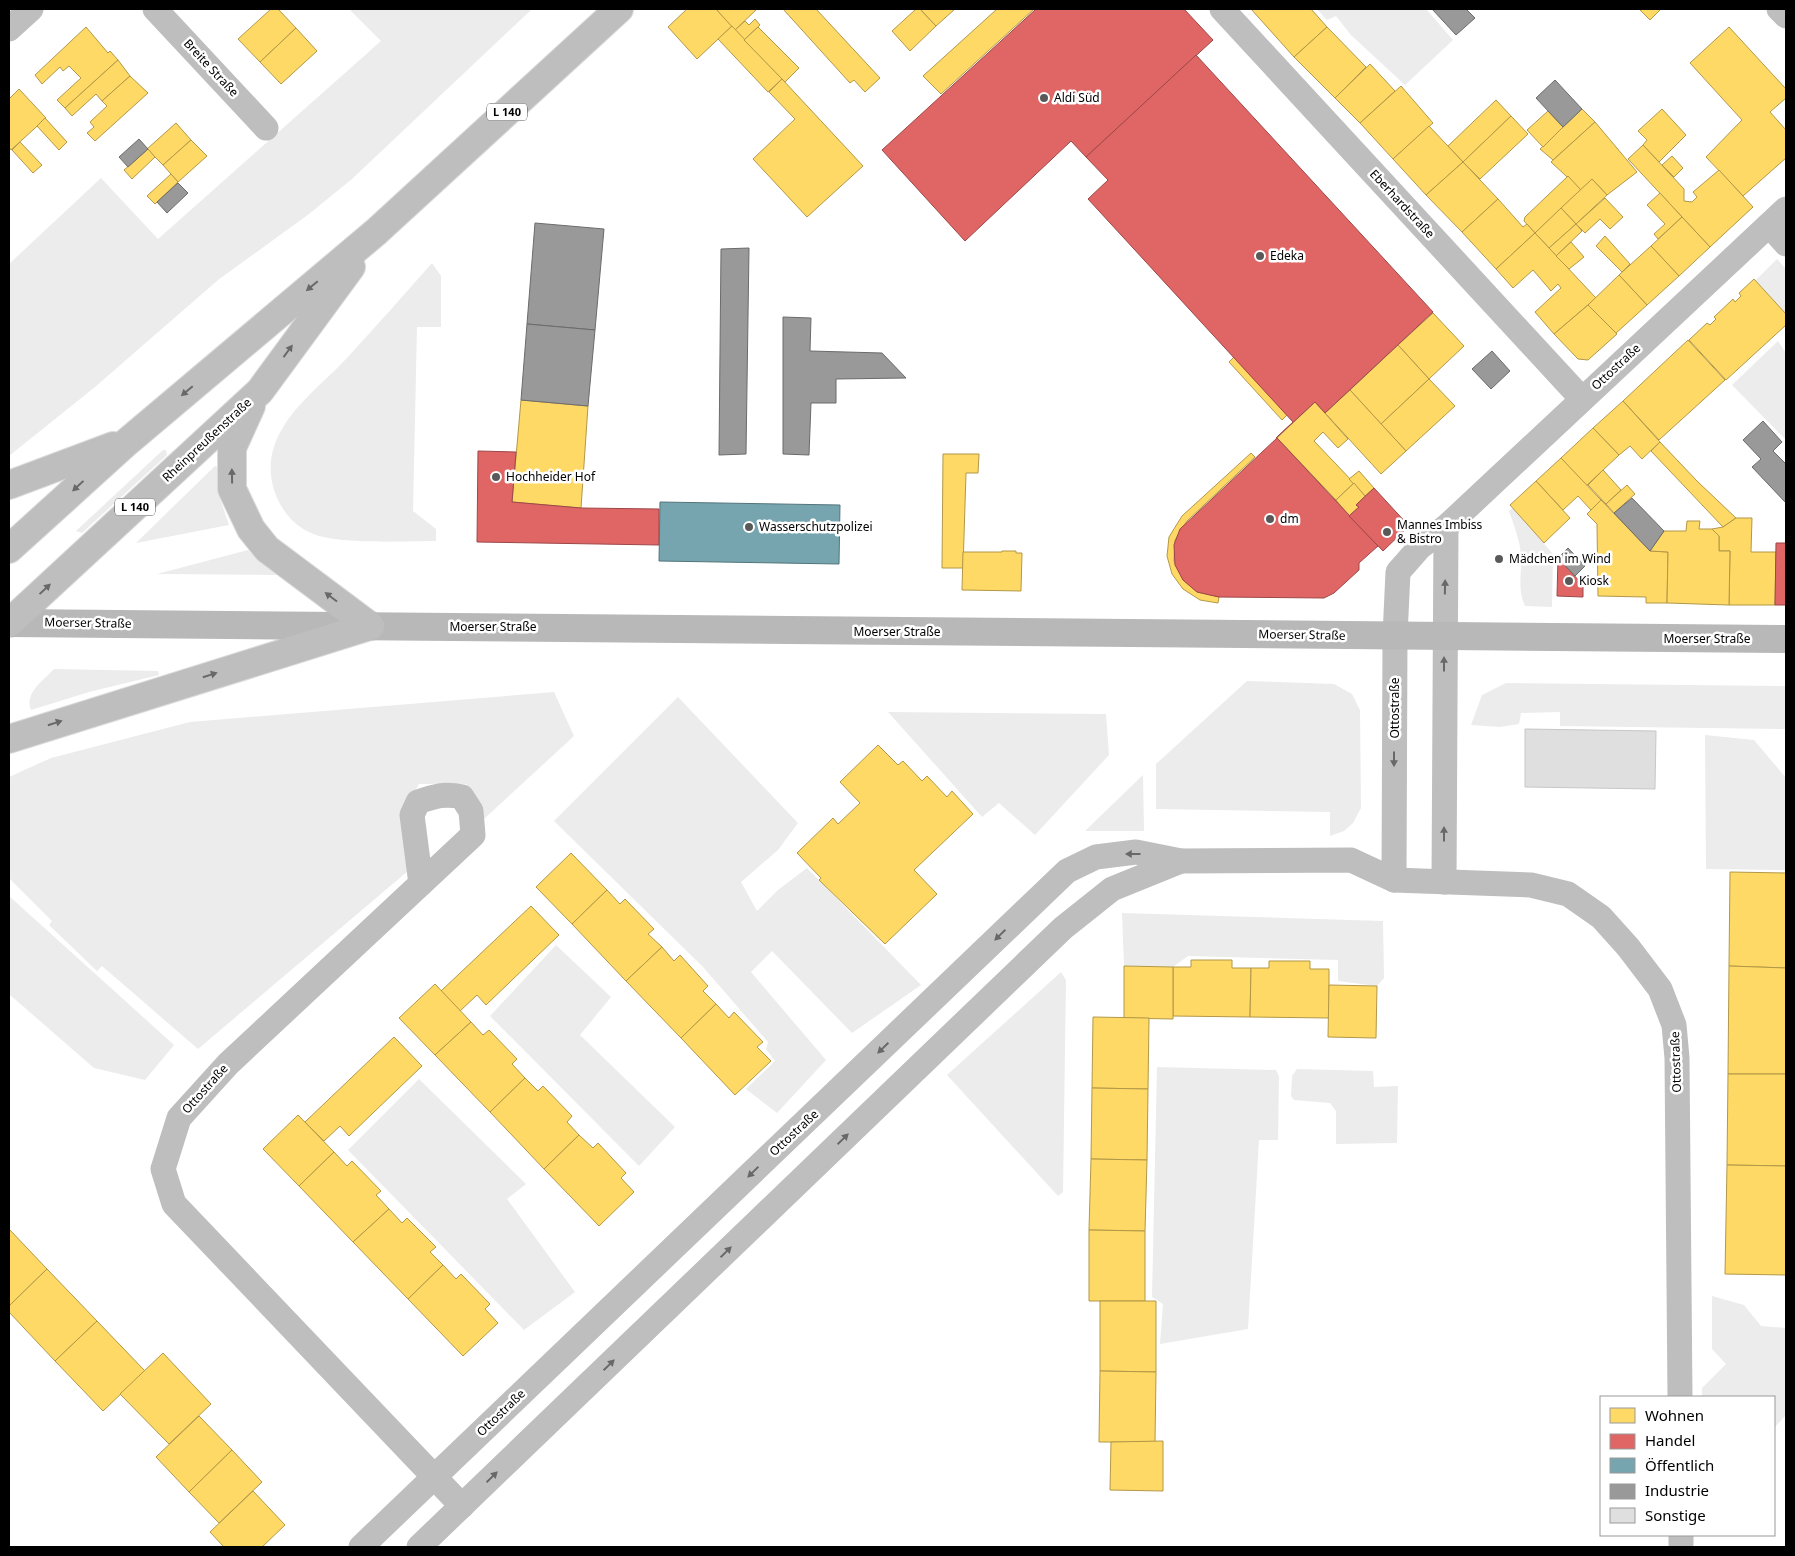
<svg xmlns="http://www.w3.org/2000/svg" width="1795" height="1556" font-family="'Noto Sans',sans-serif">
<rect width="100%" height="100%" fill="#fff"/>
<!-- green -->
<g fill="#ececec">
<polygon points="349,9 532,9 352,179 309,214 218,280 95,387 9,456 9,264 101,178 158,239 381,41"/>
<polygon points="1317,9 1426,9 1453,40 1405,85 1351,35 1336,16 1327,20"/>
<polygon points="1777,259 1786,269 1786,314 1755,281"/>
<path d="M432,263L441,276V327H417L413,511L436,529V541C405,541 338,545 311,533C280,520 263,479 274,447C285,411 323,384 348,357C376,326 404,295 432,263Z"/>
<polygon points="1778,341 1786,353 1786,440 1732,385"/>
<polygon points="163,450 166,450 167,455 82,533 76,531"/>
<polygon points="215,466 217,467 217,490 229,525 136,543"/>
<path d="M1513,508L1553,554L1552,607L1525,606C1517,590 1522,573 1521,556C1520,540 1514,526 1509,511Z"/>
<polygon points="248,550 256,558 279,575 157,574"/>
<path d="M54,669L158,671L159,675L89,692L31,710C24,693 44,680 54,669Z"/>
<polygon points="1247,681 1334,684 1352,694 1360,710 1361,808 1353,823 1344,831 1330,836 1330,812 1156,809 1156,764"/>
<polygon points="1506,683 1786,686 1785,729 1560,726 1560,712 1521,713 1519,724 1500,727 1471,725 1482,695"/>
<polygon points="554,692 574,736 484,819 466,784 419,784 403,813 408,871 198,1049 102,966 97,971 49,925 52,921 9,878 9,777 51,758 190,722"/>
<polygon points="678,697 798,823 778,850 741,882 757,911 778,890 807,868 921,985 852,1033 772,951 751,972 826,1060 777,1113 746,1089 775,1061 766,1049 768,1042 703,967 554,821"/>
<polygon points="888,712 1106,714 1109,755 1035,835 999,803 982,817"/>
<polygon points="1705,735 1754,740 1786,778 1786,870 1706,869"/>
<polygon points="1143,775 1144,831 1085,831"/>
<polygon points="9,896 174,1045 145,1080 94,1068 9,994"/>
<polygon points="1122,913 1383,921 1384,978 1377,986 1338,981 1338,960 1188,956 1173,967 1124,966"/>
<polygon points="556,945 611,997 580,1035 675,1127 639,1166 490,1016"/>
<polygon points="1061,972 1066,980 1063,1192 1058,1196 947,1075"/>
<polygon points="1157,1067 1276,1070 1279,1076 1278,1140 1259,1140 1248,1329 1160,1344 1163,1304 1152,1297"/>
<polygon points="1297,1069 1373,1071 1374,1087 1398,1086 1397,1143 1336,1144 1336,1111 1330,1103 1294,1100 1291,1096 1292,1076"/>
<polygon points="419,1079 526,1184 507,1199 575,1292 524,1330 348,1150"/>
<polygon points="1712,1296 1744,1305 1761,1326 1786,1328 1786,1415 1774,1428 1774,1397 1702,1397 1702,1388 1726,1364 1712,1349"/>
</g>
<!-- homes -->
<g fill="#ffd966" stroke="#b29847">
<polygon points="271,9 278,9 296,28 260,62 238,39"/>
<polygon points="687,9 716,9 732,26 697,59 668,27"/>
<polygon points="716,9 757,9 735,30"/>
<polygon points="783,9 816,9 880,78 865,92 854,80 850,83"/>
<polygon points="916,9 920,9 936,26 910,51 892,31"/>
<polygon points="923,9 955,9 936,26 921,10"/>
<polygon points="997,9 1034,9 941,94 923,76"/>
<polygon points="1251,9 1311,9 1327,27 1294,57"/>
<polygon points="1639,9 1661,9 1650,20"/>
<polygon points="755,19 760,25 744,40 735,30 745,21 749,25"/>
<polygon points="732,26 782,79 768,92 718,39"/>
<polygon points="86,27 108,53 110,51 118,60 65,108 57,100 81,78 69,66 63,71 60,67 42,84 35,75"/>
<polygon points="758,27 799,68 785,82 744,40"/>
<polygon points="1327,27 1366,67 1335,98 1294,57"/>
<polygon points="1729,27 1786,89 1786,98 1770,112 1786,130 1786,158 1743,196 1706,157 1742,120 1690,63"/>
<polygon points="296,28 317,51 281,84 260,62"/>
<polygon points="118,60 130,76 102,101 96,94 72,116 65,108"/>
<polygon points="1370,64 1395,91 1360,123 1335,98"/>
<polygon points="130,76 148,93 95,141 87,133 94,127 90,122 107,106 102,101"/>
<polygon points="782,79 863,166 807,217 753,159 795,119 769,92"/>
<polygon points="1401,86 1433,123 1393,159 1360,123"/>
<polygon points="19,89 46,118 11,150 9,147 9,99"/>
<polygon points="1496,100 1511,116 1463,162 1448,146"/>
<polygon points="1582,109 1595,122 1553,160 1540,149"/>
<polygon points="1662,109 1686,135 1659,162 1643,145 1647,140 1638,131"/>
<polygon points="1548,111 1563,127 1543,147 1527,130"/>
<polygon points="1511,116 1528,134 1480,179 1463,162"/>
<polygon points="45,118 67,142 59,150 37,126"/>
<polygon points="1595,122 1637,172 1607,195 1592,179 1581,190 1551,162"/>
<polygon points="176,123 191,140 163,165 147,149"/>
<polygon points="1429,126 1463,162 1426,195 1393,159"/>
<polygon points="191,140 207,156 178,182 163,165"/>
<polygon points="20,142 42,165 33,173 12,150"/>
<polygon points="1643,145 1684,189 1684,201 1692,202 1697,197 1693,192 1719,170 1753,207 1710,247 1628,159"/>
<polygon points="148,149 155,157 132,179 124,170"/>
<polygon points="1672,156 1683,168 1674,177 1662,165"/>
<polygon points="1463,162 1498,199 1462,232 1426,195"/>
<polygon points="171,174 178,182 155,204 147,196"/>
<polygon points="1568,176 1581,190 1535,233 1524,221 1525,217"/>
<polygon points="1592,179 1607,195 1576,224 1561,208"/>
<polygon points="1660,193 1682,217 1658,239 1654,234 1665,224 1647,205"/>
<polygon points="1605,198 1623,217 1610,229 1600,219 1585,233 1576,224"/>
<polygon points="1498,199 1523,227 1527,224 1535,233 1496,269 1462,232"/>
<polygon points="1561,208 1576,224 1549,248 1535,233"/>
<polygon points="1682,217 1710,247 1679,276 1651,246"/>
<polygon points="1576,224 1582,231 1556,256 1549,248"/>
<polygon points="1535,233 1596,298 1554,334 1535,312 1561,288 1558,284 1551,291 1533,270 1513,288 1496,269"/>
<polygon points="1605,236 1630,264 1622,272 1596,246"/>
<polygon points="1571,242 1584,257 1569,269 1556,256"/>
<polygon points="1651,246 1679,276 1647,305 1619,275"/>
<polygon points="1619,275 1647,305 1615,334 1588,305"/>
<polygon points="1754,279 1786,314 1786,325 1726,380 1689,340 1707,323 1710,325 1716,319 1714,317 1733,299 1735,302 1741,296 1739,293"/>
<polygon points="1588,305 1617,334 1588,360 1578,359 1554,334"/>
<polygon points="1433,313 1464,346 1429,379 1398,345"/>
<polygon points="1688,340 1725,380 1659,440 1623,401"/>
<polygon points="1398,345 1429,379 1381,424 1350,390"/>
<polygon points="1234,357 1287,415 1282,420 1229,362"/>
<polygon points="1429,379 1455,406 1406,451 1381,424"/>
<polygon points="1350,390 1406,451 1381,474 1325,413"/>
<polygon points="521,400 588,406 581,508 512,502"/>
<polygon points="1623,401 1660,442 1642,459 1630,446 1619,455 1593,428"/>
<polygon points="1315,402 1348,439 1338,448 1323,432 1314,441 1354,483 1336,500 1277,438"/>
<polygon points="1593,428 1619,455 1586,486 1561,458"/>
<polygon points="1660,442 1697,481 1736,518 1723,527 1651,451"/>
<polygon points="1251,453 1255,457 1187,521 1175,540 1174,561 1183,580 1197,592 1219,597 1218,603 1200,600 1183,589 1172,574 1167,556 1169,537 1182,516"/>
<polygon points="943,454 979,454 978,473 966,473 963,568 942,568"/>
<polygon points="1561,458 1601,500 1591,510 1578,496 1563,510 1536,481"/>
<polygon points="1603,470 1621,490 1606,504 1588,485"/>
<polygon points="1359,471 1374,488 1365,496 1349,479"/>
<polygon points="1536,481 1570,518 1544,543 1510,505"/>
<polygon points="1354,483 1365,496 1356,505 1359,507 1349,516 1336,500"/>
<polygon points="1627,485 1635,494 1614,513 1606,504"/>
<polygon points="1601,500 1650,551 1668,552 1667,603 1646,603 1646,597 1598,596 1597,524 1587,514"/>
<polygon points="1736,518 1752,518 1751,552 1776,552 1775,605 1729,605 1730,551 1719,551 1719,536 1712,529 1723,527"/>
<polygon points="1687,521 1700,521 1699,529 1712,529 1719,536 1719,551 1730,551 1729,605 1667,603 1668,552 1650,551 1664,531 1686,531"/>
<polygon points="1002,551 1016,551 1016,553 1022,553 1021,591 962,590 963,552 1002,552"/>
<polygon points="878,745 898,765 903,761 922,781 927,776 947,797 952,791 973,814 914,870 937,894 885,944 819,880 821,878 797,853 833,818 838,824 860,803 840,782"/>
<polygon points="571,853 607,890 572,924 536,887"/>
<polygon points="1730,872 1786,873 1786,968 1729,966"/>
<polygon points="607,890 620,904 625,899 654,929 648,934 662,947 626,981 572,924"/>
<polygon points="531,906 559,935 486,1005 477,995 460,1011 441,991"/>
<polygon points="662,947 674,961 680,955 708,986 703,991 716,1004 681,1038 626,981"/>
<polygon points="1191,960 1232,960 1232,968 1251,968 1250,1017 1173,1016 1173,967 1191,967"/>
<polygon points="1269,961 1310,961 1310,969 1329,969 1329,1018 1250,1017 1251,968 1269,968"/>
<polygon points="1124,966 1173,967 1173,1019 1124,1018"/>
<polygon points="1729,966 1786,968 1786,1074 1728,1074"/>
<polygon points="435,984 471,1022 435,1055 399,1018"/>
<polygon points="1329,985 1377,986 1376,1038 1328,1037"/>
<polygon points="716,1004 729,1018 734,1012 763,1042 757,1047 771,1061 735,1095 681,1038"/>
<polygon points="1093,1017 1149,1018 1148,1089 1092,1088"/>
<polygon points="471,1022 483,1035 489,1030 517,1059 512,1064 525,1078 490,1112 435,1055"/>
<polygon points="394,1037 422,1066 349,1136 340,1126 324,1141 305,1122"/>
<polygon points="1728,1074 1786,1074 1786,1166 1727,1165"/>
<polygon points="525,1078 538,1091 543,1086 572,1116 567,1122 579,1135 544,1169 490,1112"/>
<polygon points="1092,1088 1148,1089 1147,1160 1091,1159"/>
<polygon points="298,1115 334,1152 299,1186 263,1149"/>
<polygon points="579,1135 593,1148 598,1143 626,1173 621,1178 634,1192 599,1226 544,1169"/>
<polygon points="334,1152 347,1166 352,1161 381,1191 376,1195 389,1209 353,1242 299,1186"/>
<polygon points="1091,1159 1147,1160 1145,1231 1089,1230"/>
<polygon points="1727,1165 1786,1166 1786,1275 1725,1274"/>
<polygon points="389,1209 402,1223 407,1218 436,1247 430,1252 443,1265 408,1299 353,1242"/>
<polygon points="9,1229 47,1269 9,1306"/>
<polygon points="1089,1230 1145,1231 1145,1301 1089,1301"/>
<polygon points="443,1265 456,1279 461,1274 490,1304 485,1309 498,1323 463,1356 408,1299"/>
<polygon points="47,1269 97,1321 55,1361 9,1312 9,1306"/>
<polygon points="1100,1301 1156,1301 1156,1372 1100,1371"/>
<polygon points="97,1321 145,1371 103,1411 55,1361"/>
<polygon points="163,1353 211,1404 169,1444 120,1394"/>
<polygon points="1100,1371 1156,1372 1155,1442 1099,1442"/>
<polygon points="199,1416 232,1450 189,1492 156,1457"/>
<polygon points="1163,1441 1163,1491 1110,1490 1111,1442"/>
<polygon points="232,1450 262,1482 219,1523 189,1492"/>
<polygon points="253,1491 285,1525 262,1547 224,1547 210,1532"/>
</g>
<!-- shops -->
<g fill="#e06666" stroke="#9d4747">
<polygon points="1036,9 1184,9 1213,40 1086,157 1071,141 965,241 882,150"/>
<polygon points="1196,55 1433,312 1325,413 1315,402 1276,438 1293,422 1088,199 1108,180 1086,157"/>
<polygon points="1277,438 1378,546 1359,563 1359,570 1334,593 1324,598 1219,597 1197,592 1183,580 1175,565 1174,545 1180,529"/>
<polygon points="478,451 516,452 512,502 581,508 659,509 659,545 477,542"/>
<polygon points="1374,488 1409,526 1383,551 1349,516 1359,507 1356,505"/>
<polygon points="1776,543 1786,543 1786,605 1775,605"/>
<polygon points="1558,558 1583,585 1583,597 1557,596"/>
</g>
<!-- public -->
<polygon fill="#76a5af" stroke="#53747a" points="660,502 840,505 839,564 659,561"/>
<!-- industry -->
<g fill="#999" stroke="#6b6b6b">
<polygon points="1432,9 1466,9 1475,18 1456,35"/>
<polygon points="1555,80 1582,109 1563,127 1536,98"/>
<polygon points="139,139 148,149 128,167 119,157"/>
<polygon points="178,183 188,193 167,213 157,202"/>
<polygon points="535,223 604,229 595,330 527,324"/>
<polygon points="749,248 746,454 719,455 721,249"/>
<polygon points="783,317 811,318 810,351 882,353 906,378 836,379 836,403 811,403 809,455 783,454"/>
<polygon points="527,324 595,330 588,406 521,400"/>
<polygon points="1492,351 1510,371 1491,389 1472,369"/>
<polygon points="1763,421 1782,442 1773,451 1786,464 1786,503 1752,467 1761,459 1743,440"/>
<polygon points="1632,498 1664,531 1650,551 1614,513"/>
<polygon points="1568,548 1585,566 1575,576 1558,558"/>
</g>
<!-- building -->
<polygon fill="#dfdfdf" stroke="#c7c7c7" points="1525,729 1656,731 1655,789 1525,787"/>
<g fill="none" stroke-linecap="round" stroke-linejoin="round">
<!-- primary casing -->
<g stroke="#dbdbdb" stroke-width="30">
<g id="primary">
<polyline points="251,406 232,448 232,489 251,529 267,549 370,626"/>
<polyline points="9,485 113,446"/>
<polyline points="9,549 127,442 376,232 619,9"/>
<polyline points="9,623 260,391 351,267"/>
<polyline points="9,739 370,626"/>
</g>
</g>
<!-- street -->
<g stroke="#bebebe" stroke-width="25">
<polyline points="155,9 266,128"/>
<polyline points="1222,9 1582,399"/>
<polyline points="1779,9 1786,16"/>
<polyline points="9,29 31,9"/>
<polyline points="1769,225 1786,244"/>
<polyline points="1394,880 1395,636 1398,572 1420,547 1446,527 1786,209"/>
<polyline points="1444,882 1446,527"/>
<path d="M421,884L412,815L418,802C435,796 445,793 462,797L471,811L473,835L228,1064L179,1118L163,1169L174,1204L462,1506"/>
<polyline points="1681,1535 1681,1544"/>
<polyline points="361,1547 1067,871 1096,857 1136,852 1181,861 1351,860 1394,880 1531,885 1568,894 1601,917 1628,947 1660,989 1674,1025 1677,1058 1680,1397"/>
<polyline points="419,1547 1063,928 1112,889 1181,861"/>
</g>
<!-- secondary -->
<polyline stroke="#b8b8b8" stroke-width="28" points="9,623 1786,639"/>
<!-- primary -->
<use href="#primary" stroke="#bebebe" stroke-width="28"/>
</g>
<!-- one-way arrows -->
<defs><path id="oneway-solid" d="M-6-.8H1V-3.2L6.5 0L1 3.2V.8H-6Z" transform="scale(1.25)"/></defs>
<g fill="#686868">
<use href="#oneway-solid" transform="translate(312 286) rotate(140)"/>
<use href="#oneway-solid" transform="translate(288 351) rotate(-54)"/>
<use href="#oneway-solid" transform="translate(187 391) rotate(140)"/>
<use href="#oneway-solid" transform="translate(232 476) rotate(-91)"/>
<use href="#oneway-solid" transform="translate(78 486) rotate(137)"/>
<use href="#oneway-solid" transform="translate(1445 587) rotate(-89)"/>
<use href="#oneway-solid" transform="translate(45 589) rotate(-43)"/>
<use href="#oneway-solid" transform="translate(331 597) rotate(-143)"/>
<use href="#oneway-solid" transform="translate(1444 664) rotate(-90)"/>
<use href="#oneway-solid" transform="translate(210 675) rotate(-17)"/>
<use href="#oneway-solid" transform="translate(55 723) rotate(-18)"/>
<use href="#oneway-solid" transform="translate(1394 759) rotate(90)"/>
<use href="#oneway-solid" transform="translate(1444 834) rotate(-90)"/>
<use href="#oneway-solid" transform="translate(1133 854) rotate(180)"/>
<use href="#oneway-solid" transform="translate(1000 935) rotate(136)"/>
<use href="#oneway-solid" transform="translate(883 1048) rotate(136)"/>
<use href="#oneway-solid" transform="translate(843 1139) rotate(-44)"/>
<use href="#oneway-solid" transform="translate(753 1172) rotate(136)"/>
<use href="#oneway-solid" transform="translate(726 1252) rotate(-44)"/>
<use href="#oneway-solid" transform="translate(609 1365) rotate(-44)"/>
<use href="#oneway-solid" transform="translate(492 1477) rotate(-44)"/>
</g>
<!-- markers -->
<g fill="#595959" stroke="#fff" stroke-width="2">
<circle cx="1044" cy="98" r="5"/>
<circle cx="1260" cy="256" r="5"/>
<circle cx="496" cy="477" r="5"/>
<circle cx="1270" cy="519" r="5"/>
<circle cx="749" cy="527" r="5"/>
<circle cx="1387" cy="532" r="5"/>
<circle cx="1499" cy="559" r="5"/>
<circle cx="1569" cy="581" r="5"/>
</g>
<g text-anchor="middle" stroke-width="5" stroke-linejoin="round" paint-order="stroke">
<!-- shield labels -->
<g fill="#fff" stroke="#4c4c4c" stroke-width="1">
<rect x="487" y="103.5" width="40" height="17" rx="4"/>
<rect x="115" y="498.5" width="40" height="17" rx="4"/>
</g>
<g font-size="11" font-weight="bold" fill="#000">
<text x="507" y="116">L 140</text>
<text x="135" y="511">L 140</text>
</g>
<!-- street labels -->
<g font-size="12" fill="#000" stroke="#fff">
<text transform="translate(211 68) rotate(47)" y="4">Breite Straße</text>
<text transform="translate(1402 204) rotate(47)" y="4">Eberhardstraße</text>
<text transform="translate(1616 367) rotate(-43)" y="4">Ottostraße</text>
<text transform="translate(207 440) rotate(-43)" y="4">Rheinpreußenstraße</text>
<text transform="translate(88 623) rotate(1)" y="4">Moerser Straße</text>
<text x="493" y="631">Moerser Straße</text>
<text x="897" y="636">Moerser Straße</text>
<text transform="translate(1302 635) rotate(1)" y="4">Moerser Straße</text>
<text x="1707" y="643">Moerser Straße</text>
<text transform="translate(1395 708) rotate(-90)" y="4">Ottostraße</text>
<text transform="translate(1676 1062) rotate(-92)" y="4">Ottostraße</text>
<text transform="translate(205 1089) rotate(-48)" y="4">Ottostraße</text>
<text transform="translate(794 1133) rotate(-43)" y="4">Ottostraße</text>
<text transform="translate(501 1413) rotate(-44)" y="4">Ottostraße</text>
</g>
<!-- poi labels -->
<g font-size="12" fill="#000" stroke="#fff" text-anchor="start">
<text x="1054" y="102">Aldi Süd</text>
<text x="1270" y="260">Edeka</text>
<text x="506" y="481">Hochheider Hof</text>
<text x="1280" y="523">dm</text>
<text x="1397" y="529">Mannes Imbiss<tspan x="1397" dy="14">&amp; Bistro</tspan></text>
<text x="759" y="531">Wasserschutzpolizei</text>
<text x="1509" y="563">Mädchen im Wind</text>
<text x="1579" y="585">Kiosk</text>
</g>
</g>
<!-- border -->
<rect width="1795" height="1556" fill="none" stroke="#000000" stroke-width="20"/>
<!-- legend -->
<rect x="1600" y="1396" width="175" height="140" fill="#ffffff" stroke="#999999"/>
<rect x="1610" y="1408" width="25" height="15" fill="#ffd966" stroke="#999999"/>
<text x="1645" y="1421" font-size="15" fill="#000000">Wohnen</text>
<rect x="1610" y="1434" width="25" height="15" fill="#e06666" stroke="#999999"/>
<text x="1645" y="1446" font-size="15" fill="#000000">Handel</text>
<rect x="1610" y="1458" width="25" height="15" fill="#76a5af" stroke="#999999"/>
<text x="1645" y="1471" font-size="15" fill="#000000">Öffentlich</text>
<rect x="1610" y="1484" width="25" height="15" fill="#999999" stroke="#999999"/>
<text x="1645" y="1496" font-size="15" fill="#000000">Industrie</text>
<rect x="1610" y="1508" width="25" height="15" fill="#dfdfdf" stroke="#999999"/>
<text x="1645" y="1521" font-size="15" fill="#000000">Sonstige</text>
</svg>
